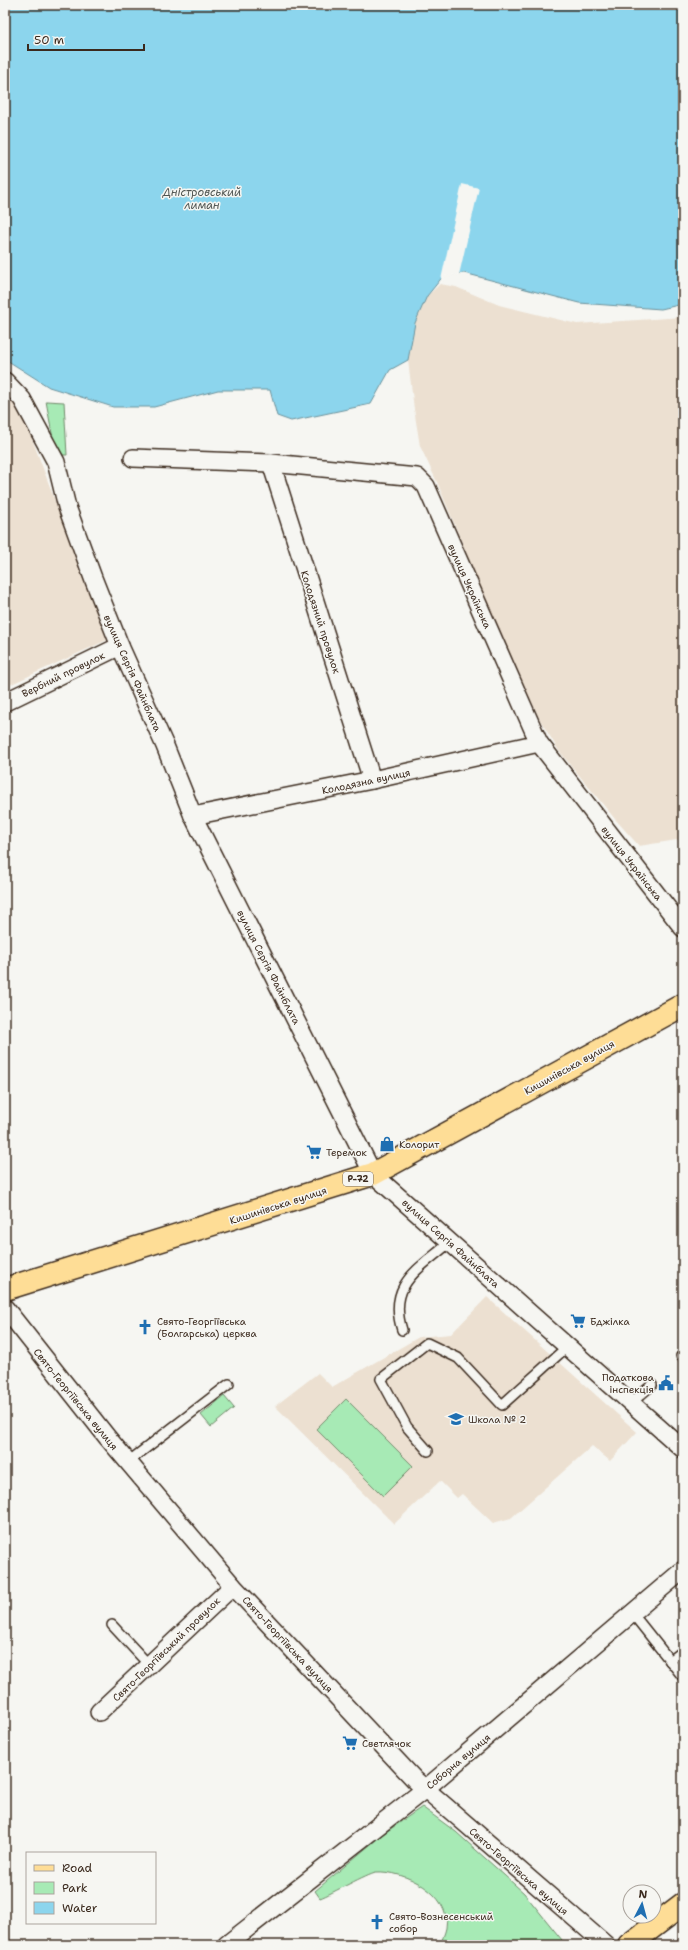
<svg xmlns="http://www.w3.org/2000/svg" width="688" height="1950" font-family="'Shantell Sans',sans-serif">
<rect width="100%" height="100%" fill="#f6f6f2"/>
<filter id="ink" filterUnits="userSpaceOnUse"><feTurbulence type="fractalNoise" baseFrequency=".025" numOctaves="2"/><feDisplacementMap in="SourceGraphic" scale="8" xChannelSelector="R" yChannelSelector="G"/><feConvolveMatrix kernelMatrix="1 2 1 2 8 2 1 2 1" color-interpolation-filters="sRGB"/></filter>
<g filter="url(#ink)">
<!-- built -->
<g fill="#ece0d1">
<polygon points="440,284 456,287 499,305 577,324 683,317 683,839 639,846 615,819 559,751 540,720 492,615 437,482 420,446 414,409 408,360 415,323 427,296"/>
<polygon points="5,389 25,420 107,640 5,687"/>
<polygon points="487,1297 637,1432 610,1461 592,1446 511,1518 493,1523 462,1494 457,1498 440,1481 394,1524 275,1406 318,1373 332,1387 419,1337 451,1334"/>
</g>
<!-- green -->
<g fill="#a7eab5" stroke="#718a6a">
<polygon points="46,401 64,402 67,455 56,455"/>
<polygon points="224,1396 234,1408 211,1427 201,1415"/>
<polygon points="346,1399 413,1466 383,1496 316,1429"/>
<path d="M422,1807L456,1832L524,1893L562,1940L561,1945H440C442,1940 445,1933 446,1928C452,1894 404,1870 376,1872C368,1873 331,1894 320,1898L315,1891L383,1834Z"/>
</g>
<!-- water -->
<polygon fill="#8cd5ed" stroke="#6c919a" points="5,5 683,5 683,304 661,309 579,303 464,273 444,275 427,296 415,323 408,360 390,370 371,404 291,421 277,416 270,390 218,390 154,407 113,407 49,387 5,359"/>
<!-- pier -->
<polygon fill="#f6f6f2" points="462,184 479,188 459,275 445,277 440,284"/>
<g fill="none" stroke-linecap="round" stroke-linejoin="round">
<!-- lane casing -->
<g stroke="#3b2a1e" stroke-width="12">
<g id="lane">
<path d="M402,1330C387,1283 420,1269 450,1242"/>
<polyline points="681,1356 683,1355"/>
<polyline points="631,1403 652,1385"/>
<polyline points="428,1451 407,1427 381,1379 427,1343 458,1358 502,1405 568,1346"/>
<polyline points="128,1462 229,1384"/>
<polyline points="632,1613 683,1677"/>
<polyline points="112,1625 149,1665"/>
<polyline points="670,1661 683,1651"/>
</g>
</g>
<!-- street casing -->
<g stroke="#3b2a1e" stroke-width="20">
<g id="street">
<polyline points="5,381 22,399 56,462 67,507 93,578 120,646 165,746 193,816 373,1174 683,1449"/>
<polyline points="133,458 271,463 417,477 426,486 539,743 683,928"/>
<polyline points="271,463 372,780"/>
<polyline points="5,702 120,646"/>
<polyline points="193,816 372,780 539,743"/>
<polyline points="5,1308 107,1437 233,1586 415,1780 606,1945"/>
<polyline points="99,1712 233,1586"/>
<polyline points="226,1945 424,1790 683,1570"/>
</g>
</g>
<!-- primary casing -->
<g stroke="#3b2a1e" stroke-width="25">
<g id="primary">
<polyline points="5,1289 373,1174 683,1005"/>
<polyline points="629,1945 683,1904"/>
</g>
</g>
<!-- lane -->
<use href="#lane" stroke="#f6f6f2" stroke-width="9"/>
<!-- street -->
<use href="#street" stroke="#f6f6f2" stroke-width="17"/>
<!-- primary -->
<use href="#primary" stroke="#fedd96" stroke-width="22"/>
</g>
</g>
<!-- icons -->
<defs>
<g id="shop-bare" transform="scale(1.2)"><path d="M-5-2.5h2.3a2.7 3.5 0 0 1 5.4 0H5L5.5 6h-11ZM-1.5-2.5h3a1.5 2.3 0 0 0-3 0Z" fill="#1f6fb2" stroke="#f6f6f2" stroke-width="2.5" paint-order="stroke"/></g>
<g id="supermarket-bare" transform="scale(1.2)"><path d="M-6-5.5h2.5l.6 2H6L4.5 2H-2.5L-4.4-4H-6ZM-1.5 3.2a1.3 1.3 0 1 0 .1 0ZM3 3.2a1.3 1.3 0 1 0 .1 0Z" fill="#1f6fb2" stroke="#f6f6f2" stroke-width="2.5" paint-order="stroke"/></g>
<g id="church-bare" transform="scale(1.2)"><path d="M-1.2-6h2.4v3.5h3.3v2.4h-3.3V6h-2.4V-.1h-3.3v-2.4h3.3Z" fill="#1f6fb2" stroke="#f6f6f2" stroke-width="2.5" paint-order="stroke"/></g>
<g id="civic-bare" transform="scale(1.2)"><path d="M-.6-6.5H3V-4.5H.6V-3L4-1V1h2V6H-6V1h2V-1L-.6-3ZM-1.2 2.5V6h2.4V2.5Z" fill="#1f6fb2" stroke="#f6f6f2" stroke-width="2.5" paint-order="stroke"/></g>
<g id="school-bare" transform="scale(1.2)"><path d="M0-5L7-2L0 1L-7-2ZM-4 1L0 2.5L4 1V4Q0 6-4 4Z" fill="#1f6fb2" stroke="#f6f6f2" stroke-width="2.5" paint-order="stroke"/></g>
</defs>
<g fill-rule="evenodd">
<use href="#shop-bare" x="387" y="1144"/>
<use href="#supermarket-bare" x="314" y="1152"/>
<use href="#supermarket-bare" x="578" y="1321"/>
<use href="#church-bare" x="145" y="1327"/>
<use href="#civic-bare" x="666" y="1383"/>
<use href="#school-bare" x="456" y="1419"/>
<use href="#supermarket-bare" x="350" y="1743"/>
<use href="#church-bare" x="377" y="1922"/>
</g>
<g text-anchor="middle" stroke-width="3" stroke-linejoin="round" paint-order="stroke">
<!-- shield labels -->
<rect fill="#f6f6f2" stroke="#73675e" stroke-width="1" x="343" y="1172" width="30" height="14" rx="3"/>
<g font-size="9" font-weight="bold" fill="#3b2a1e">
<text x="358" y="1182">Р-72</text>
</g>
<!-- street labels -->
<g font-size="10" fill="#3b2a1e" stroke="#f6f6f2">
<text transform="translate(470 586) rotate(66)" y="4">вулиця Українська</text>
<text transform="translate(321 622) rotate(72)" y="4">Колодязний провулок</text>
<text transform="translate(133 673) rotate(66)" y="4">вулиця Сергія Файнблата</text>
<text transform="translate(63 674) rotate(-26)" y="4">Вербний провулок</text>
<text transform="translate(366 781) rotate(-12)" y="4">Колодязна вулиця</text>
<text transform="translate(632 863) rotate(52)" y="4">вулиця Українська</text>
<text transform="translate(269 967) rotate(63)" y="4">вулиця Сергія Файнблата</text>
<text transform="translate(569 1067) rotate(-29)" y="4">Кишинівська вулиця</text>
<text transform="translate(278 1205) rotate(-18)" y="4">Кишинівська вулиця</text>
<text transform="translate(451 1243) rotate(42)" y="4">вулиця Сергія Файнблата</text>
<text transform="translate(76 1399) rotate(51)" y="4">Свято-Георгіївська вулиця</text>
<text transform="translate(288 1644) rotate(47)" y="4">Свято-Георгіївська вулиця</text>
<text transform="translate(166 1649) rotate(-44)" y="4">Свято-Георгіївський провулок</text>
<text transform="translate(458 1761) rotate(-40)" y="4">Соборна вулиця</text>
<text transform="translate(519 1871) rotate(41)" y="4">Свято-Георгіївська вулиця</text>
</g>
<!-- poi labels -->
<g font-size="10" fill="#3b2a1e" stroke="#f6f6f2" text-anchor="start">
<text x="399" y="1148">Колорит</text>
<text x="326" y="1156">Теремок</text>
<text x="157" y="1325">Свято-Георгіївська<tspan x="157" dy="12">(Болгарська) церква</tspan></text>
<text x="590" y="1325">Бджілка</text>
<text x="654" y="1381" text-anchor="end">Податкова<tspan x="654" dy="12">інспекція</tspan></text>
<text x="468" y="1423">Школа № 2</text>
<text x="362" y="1747">Светлячок</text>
<text x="389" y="1920">Свято-Вознесенський<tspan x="389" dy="12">собор</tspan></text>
</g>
<!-- water labels -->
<g font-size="11" font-style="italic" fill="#4f5552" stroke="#f6f6f2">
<text x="202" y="196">Дністровський<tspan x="202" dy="13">лиман</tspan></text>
</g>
</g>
<!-- margin -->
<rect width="688" height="1950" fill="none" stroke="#f6f6f2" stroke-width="20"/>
<rect x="10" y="10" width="668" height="1930" fill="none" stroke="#3b2a1e" stroke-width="1.5" filter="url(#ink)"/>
<!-- legend -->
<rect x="26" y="1852" width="130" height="72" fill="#f6f6f2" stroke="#aba49d"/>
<rect x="34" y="1865" width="20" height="6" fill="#fedd96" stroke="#aba49d"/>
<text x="62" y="1872" font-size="12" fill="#3b2a1e">Road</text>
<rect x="34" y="1882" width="20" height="12" fill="#a7eab5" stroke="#aba49d"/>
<text x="62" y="1892" font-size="12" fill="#3b2a1e">Park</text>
<rect x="34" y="1902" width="20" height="12" fill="#8cd5ed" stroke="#aba49d"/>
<text x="62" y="1912" font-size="12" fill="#3b2a1e">Water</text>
<!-- north arrow -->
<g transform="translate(642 1904) rotate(6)"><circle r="19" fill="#f6f6f2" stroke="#aba49d"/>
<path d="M0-3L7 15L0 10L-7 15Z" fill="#1f6fb2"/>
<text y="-6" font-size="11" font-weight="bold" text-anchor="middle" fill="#3b2a1e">N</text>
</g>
<!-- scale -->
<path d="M28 44v6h116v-6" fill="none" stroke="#3b2a1e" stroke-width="2"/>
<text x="34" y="44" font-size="12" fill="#3b2a1e" stroke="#f6f6f2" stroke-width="3" paint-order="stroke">50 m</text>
</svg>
